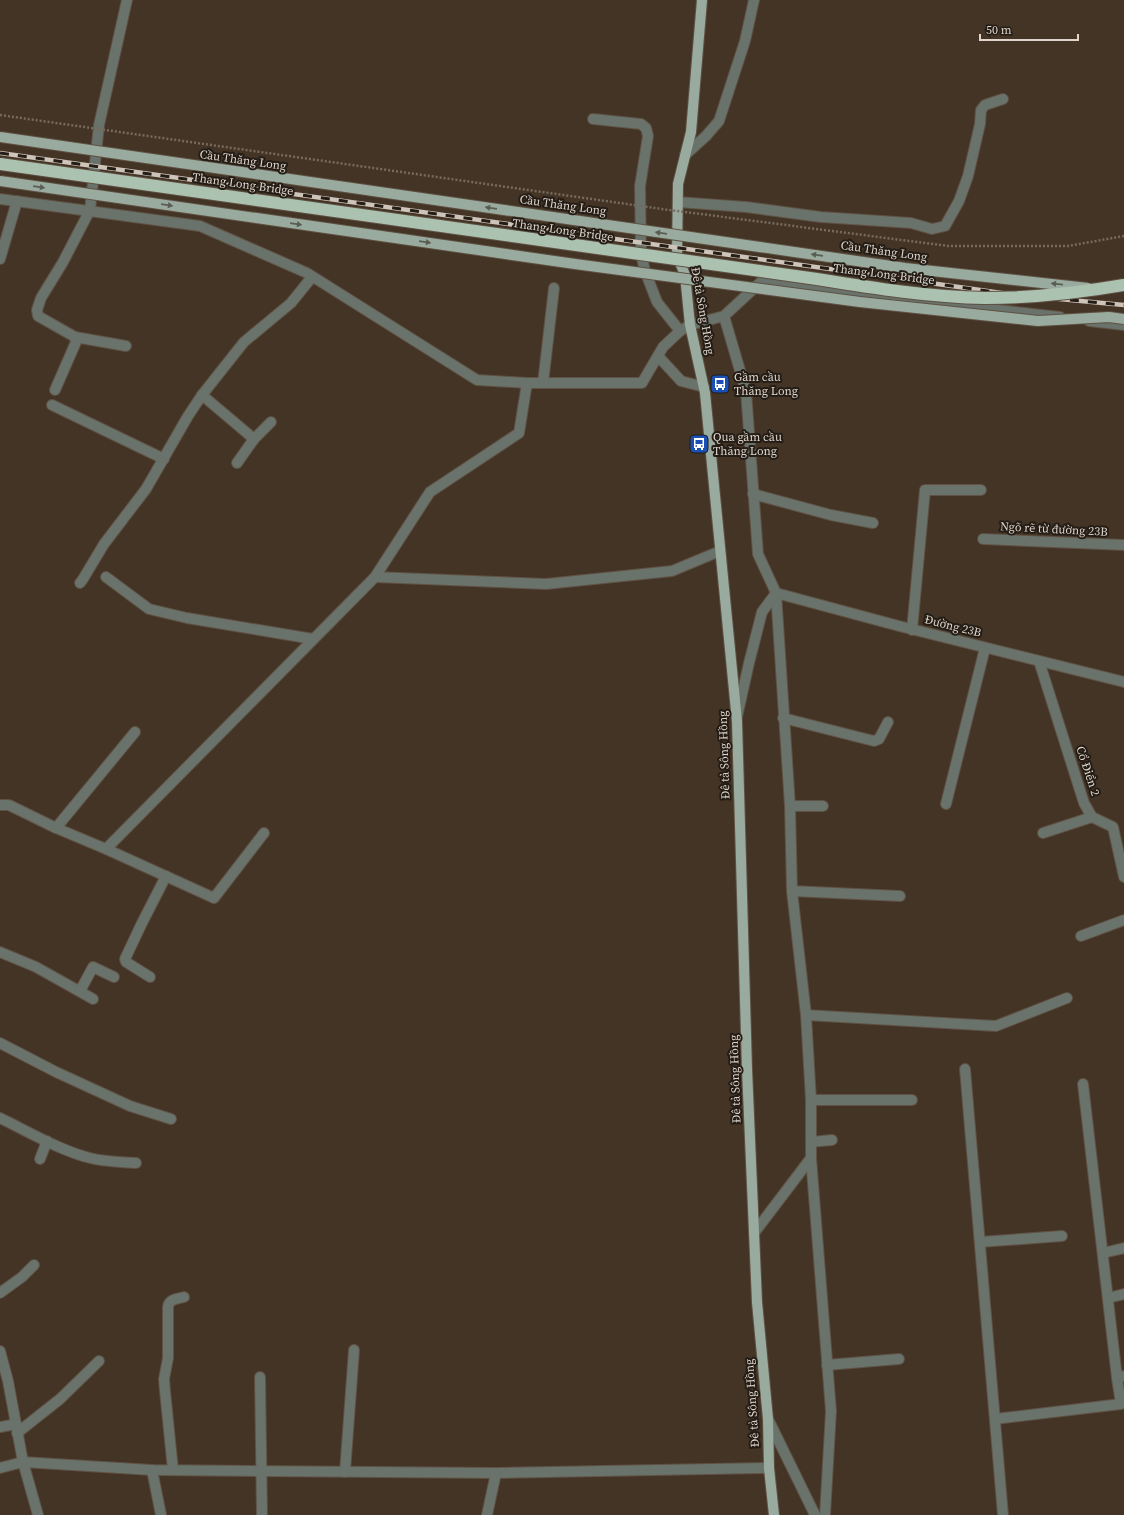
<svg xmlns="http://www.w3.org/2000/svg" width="1124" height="1515" font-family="'Source Serif 4',serif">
<rect width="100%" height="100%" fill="#433425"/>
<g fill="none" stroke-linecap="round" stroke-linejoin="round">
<!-- minor casing -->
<g stroke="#5f5143" stroke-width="12">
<g id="minor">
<polyline points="593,119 641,124 646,128 648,136 640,186 641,254 645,271 657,302 680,331"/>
<polyline points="685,155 706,136 719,121 745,41 754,0"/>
<polyline points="0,199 200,226 307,273 477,380 527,383 642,383 663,347 680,331 690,325 724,316 762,281 788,282 895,298 1060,317"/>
<polyline points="678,202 746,207 821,217 911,223 932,229 945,226 959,201 968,176 980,124 981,110 985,105 1003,99"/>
<polyline points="0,259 17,201"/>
<polyline points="724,316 746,391 758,554 776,593 790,806 792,891 806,1015 811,1100 811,1158 831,1411 825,1515"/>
<polyline points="1089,321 1124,325"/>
<polyline points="75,337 126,346"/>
<polyline points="658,356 681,381 704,387"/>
<polyline points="543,383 554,288"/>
<polyline points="55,390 76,342 75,337 38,316 37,310 41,298 63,262 90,210 99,125 127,0"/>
<polyline points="202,395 254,439"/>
<polyline points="52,405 164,459"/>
<polyline points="237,463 254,439 271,422"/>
<polyline points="753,494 831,515 873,523"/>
<polyline points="983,539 1124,545"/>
<polyline points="106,577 149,609 187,618 313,639"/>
<polyline points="375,577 546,584 672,571 720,551"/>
<polyline points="80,583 83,579 104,544 146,489 188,416 202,395 244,342 291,303 312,277"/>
<polyline points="776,593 899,626 1124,682"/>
<polyline points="912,630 925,490 981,490"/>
<polyline points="1039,661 1084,803 1092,817 1113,827 1124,877"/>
<polyline points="737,717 749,663 762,612 776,593"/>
<polyline points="783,718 874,741 879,739 888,722"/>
<polyline points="946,804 985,648"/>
<polyline points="0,805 9,805 56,828 106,849 214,898 264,833"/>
<polyline points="790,806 823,806"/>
<polyline points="56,828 135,732"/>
<polyline points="1043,833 1092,817"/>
<polyline points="106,849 375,577 430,492 519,433 527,383"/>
<polyline points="792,891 900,896"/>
<polyline points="1081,936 1124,920"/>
<polyline points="0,952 36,967 93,999"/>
<polyline points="150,977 126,962 125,959 141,925 166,876"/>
<polyline points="80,991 93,967 114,977"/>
<polyline points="806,1015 996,1026 1067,998"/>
<polyline points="0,1043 56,1072 130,1106 171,1119"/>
<polyline points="965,1069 1003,1515"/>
<polyline points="1083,1084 1117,1378"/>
<polyline points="811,1100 912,1100"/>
<path d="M0,1118C27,1131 61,1151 90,1158C105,1162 121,1162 136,1163"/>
<polyline points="811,1142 832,1140"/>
<polyline points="40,1159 47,1141"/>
<polyline points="754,1233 811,1158"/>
<polyline points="980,1242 1062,1236"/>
<polyline points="1103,1253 1124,1248"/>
<polyline points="0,1293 22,1277 34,1265"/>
<polyline points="1108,1298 1124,1294"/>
<polyline points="0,1351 8,1381 23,1462 38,1515"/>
<polyline points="827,1365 899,1359"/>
<polyline points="260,1377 262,1515"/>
<polyline points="768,1419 815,1515"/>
<polyline points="995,1419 1121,1404 1117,1378 1124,1376"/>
<polyline points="0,1427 16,1424"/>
<polyline points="17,1433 60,1399 99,1361"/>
<polyline points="0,1468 23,1462 152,1470 496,1473 769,1468"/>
<polyline points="152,1470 161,1515"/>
<path d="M173,1470L165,1391L164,1379L168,1358V1307C169,1299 177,1299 184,1297"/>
<polyline points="345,1472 354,1350"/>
<polyline points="487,1515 496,1473"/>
</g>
</g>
<!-- major casing -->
<g stroke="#5f5143" stroke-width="12">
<polyline id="major" points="702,0 691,132 678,184 677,255 685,275 690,325 705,393 737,721 747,1069 757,1302 768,1419 769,1468 774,1515"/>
</g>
<!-- minor -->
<use href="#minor" stroke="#69726b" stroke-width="10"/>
<!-- major -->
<use href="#major" stroke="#99ab9e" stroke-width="10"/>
<!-- rail casing -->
<g stroke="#cec4ba" stroke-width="4.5">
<polyline id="rail" points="0,153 1016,295 1124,305"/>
</g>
<!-- rail -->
<use href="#rail" stroke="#241d16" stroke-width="3" stroke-dasharray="9" stroke-linecap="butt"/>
<!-- major-bridge casing -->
<g stroke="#5f5143" stroke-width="12" stroke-linecap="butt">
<g id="major-bridge">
<polyline points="0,137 905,268 1088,288"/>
<polyline points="0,181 575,264 860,302 1038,321 1109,317 1124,319"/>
</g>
</g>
<!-- highway-bridge casing -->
<g stroke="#5f5143" stroke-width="14" stroke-linecap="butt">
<path id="highway-bridge" d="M0,164L817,279C873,288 929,297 985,298C1032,298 1078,293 1124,285"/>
</g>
<!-- path-bridge -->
<polyline stroke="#786b5e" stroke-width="2.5" stroke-dasharray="2 2" stroke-linecap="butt" points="0,115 662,209 948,246 1068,246 1124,236"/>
<!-- major-bridge -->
<use href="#major-bridge" stroke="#99ab9e" stroke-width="10"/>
<!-- highway-bridge -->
<use href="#highway-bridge" stroke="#acc2b1" stroke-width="12"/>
</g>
<!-- one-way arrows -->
<defs><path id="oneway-solid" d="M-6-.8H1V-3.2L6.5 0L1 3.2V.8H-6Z"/></defs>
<g fill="#595d53">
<use href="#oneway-solid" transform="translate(39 187) rotate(8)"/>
<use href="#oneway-solid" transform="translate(167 205) rotate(8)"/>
<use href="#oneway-solid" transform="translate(491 208) rotate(-172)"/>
<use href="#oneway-solid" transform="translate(296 224) rotate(8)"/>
<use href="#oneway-solid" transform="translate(661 233) rotate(-172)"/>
<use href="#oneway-solid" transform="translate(425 242) rotate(8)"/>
<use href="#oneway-solid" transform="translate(817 255) rotate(-172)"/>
<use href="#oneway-solid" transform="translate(1057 284) rotate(-174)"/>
</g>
<!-- icons -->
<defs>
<g id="bus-square" transform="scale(1)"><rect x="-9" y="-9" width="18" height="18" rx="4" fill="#1a4fb4" stroke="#241d16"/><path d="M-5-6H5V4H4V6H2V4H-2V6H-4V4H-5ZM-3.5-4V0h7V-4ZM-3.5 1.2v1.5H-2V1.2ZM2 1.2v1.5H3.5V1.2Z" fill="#fff"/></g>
</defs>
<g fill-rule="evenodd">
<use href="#bus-square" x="720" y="384"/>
<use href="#bus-square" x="699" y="444"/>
</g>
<g text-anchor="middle" stroke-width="4" stroke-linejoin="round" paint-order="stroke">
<!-- street labels -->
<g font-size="12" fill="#dfd5cc" stroke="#241d16">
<text transform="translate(243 160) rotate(8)" y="4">Cầu Thăng Long</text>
<text transform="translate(243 184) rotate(8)" y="4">Thang Long Bridge</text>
<text transform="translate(563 205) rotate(8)" y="4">Cầu Thăng Long</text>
<text transform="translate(563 230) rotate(8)" y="4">Thang Long Bridge</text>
<text transform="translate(884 251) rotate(8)" y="4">Cầu Thăng Long</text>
<text transform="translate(884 274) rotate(7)" y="4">Thang Long Bridge</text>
<text transform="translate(703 311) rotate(80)" y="4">Đê tả Sông Hồng</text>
<text transform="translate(1054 529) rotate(3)" y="4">Ngõ rẽ từ đường 23B</text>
<text transform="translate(953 626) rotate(14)" y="4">Đường 23B</text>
<text transform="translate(724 755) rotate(-92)" y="4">Đê tả Sông Hồng</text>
<text transform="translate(1088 771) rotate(72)" y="4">Cổ Điển 2</text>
<text transform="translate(735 1079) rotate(-92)" y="4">Đê tả Sông Hồng</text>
<text transform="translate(752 1403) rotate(-94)" y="4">Đê tả Sông Hồng</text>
</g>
<!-- poi labels -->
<g font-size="12" fill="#dfd5cc" stroke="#241d16" text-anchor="start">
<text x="734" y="381">Gầm cầu<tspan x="734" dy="14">Thăng Long</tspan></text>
<text x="713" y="441">Qua gầm cầu<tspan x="713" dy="14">Thăng Long</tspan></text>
</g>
</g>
<!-- scale -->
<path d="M980 34v6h98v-6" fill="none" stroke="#dfd5cc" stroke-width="2"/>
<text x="986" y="34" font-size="12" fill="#dfd5cc" stroke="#241d16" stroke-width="3" paint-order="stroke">50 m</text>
</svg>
